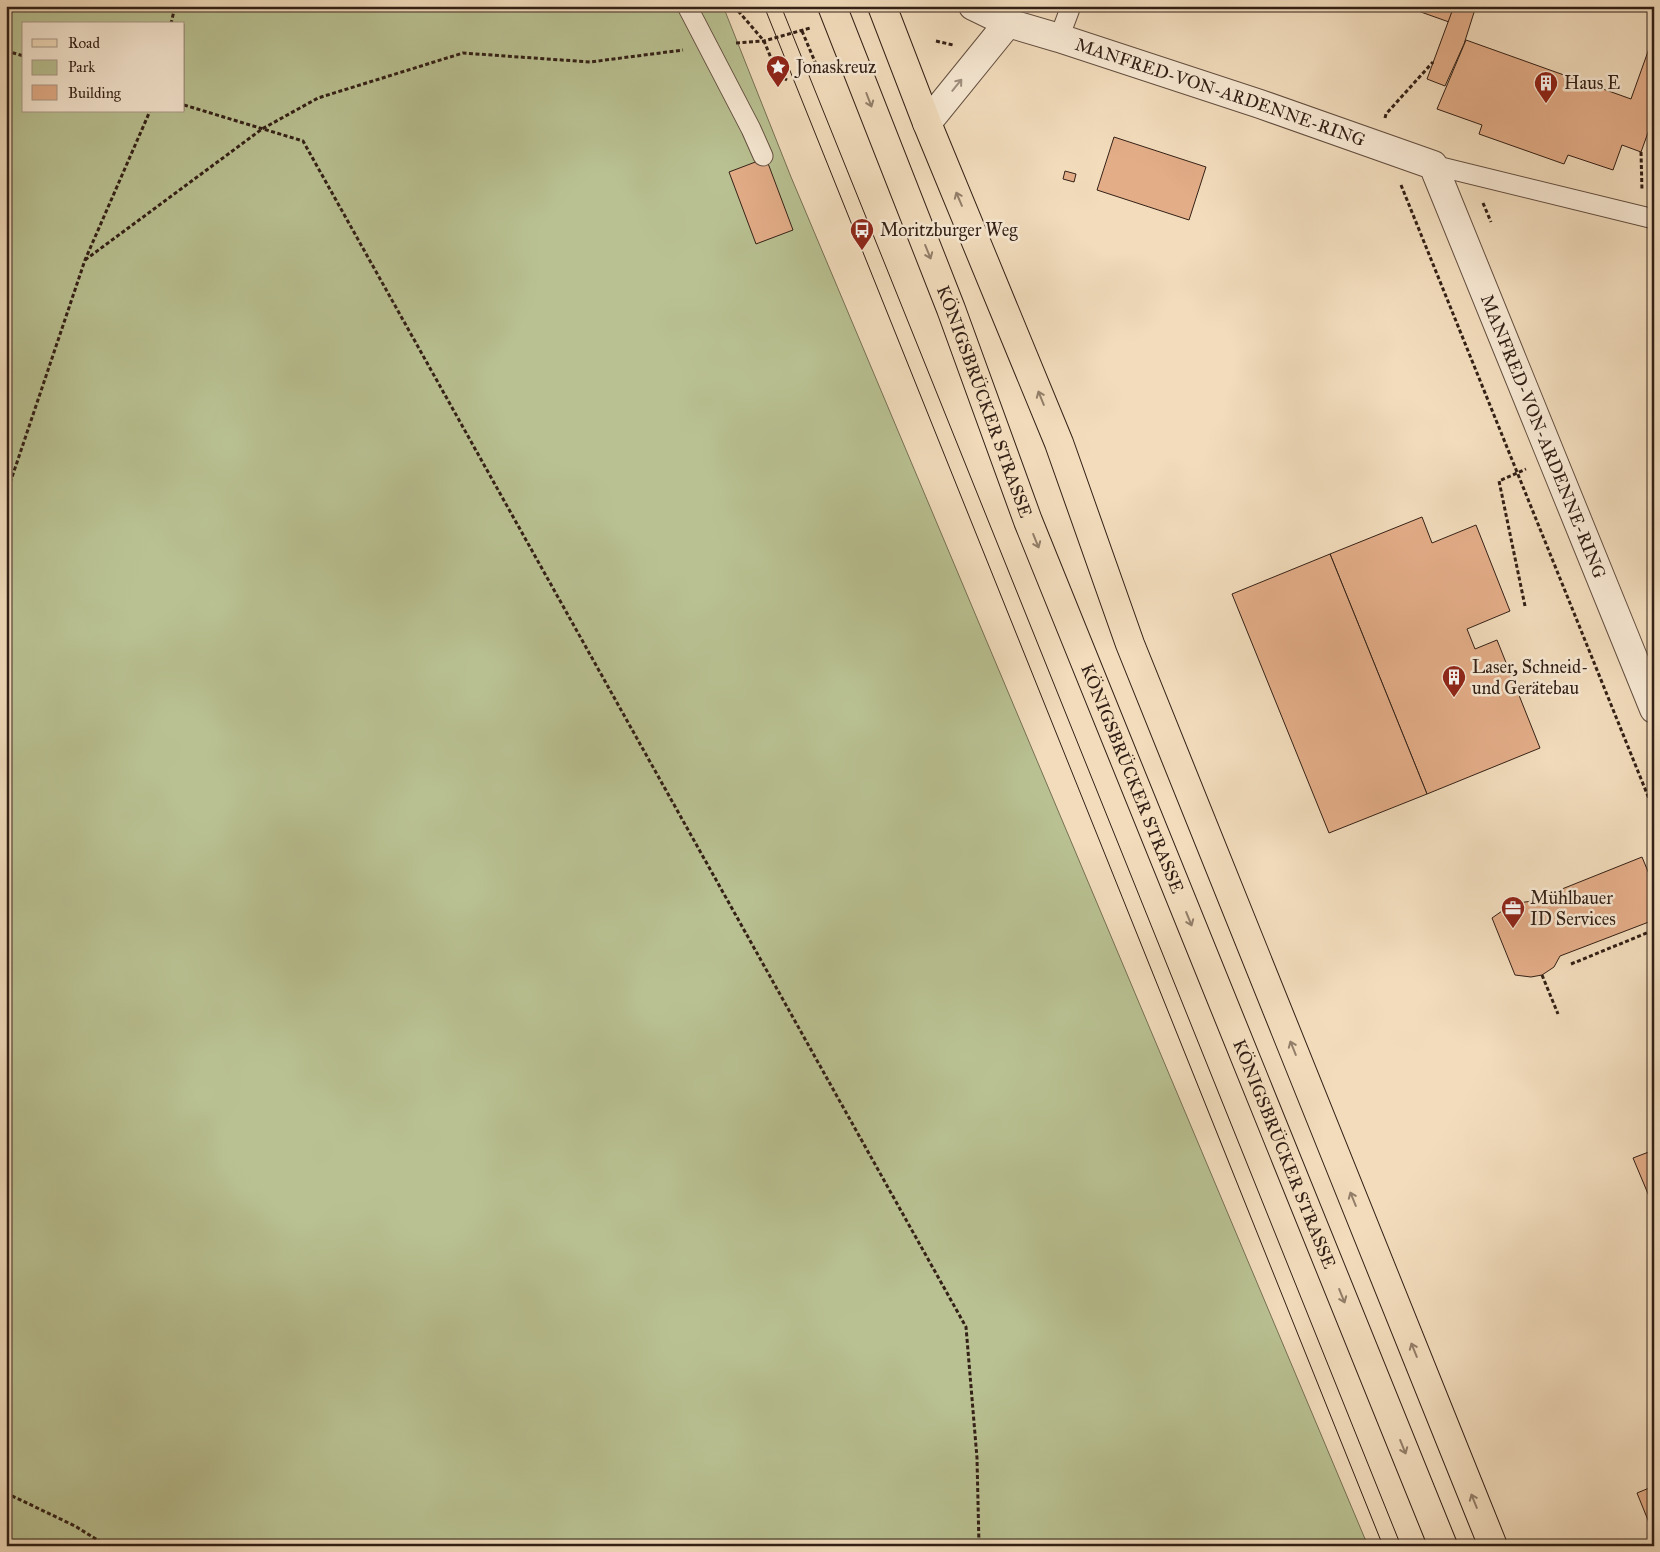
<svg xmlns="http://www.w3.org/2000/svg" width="1660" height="1552" font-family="'IM FELL Great Primer',serif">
<rect width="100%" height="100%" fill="#f2dcbc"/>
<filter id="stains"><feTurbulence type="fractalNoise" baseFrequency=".004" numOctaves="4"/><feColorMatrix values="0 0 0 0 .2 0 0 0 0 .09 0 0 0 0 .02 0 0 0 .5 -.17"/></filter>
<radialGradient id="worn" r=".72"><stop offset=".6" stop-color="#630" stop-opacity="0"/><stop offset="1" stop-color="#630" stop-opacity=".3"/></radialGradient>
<!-- green -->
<path fill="#b9c192" stroke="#767054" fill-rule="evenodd" d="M6,6H723L791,177L1368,1546H6ZM24,24H184V111H24Z"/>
<!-- building -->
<g fill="#e3ad88" stroke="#332016">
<polygon points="1404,6 1454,6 1449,22"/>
<polygon points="1454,6 1476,6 1464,44 1445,86 1427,79"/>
<polygon points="1466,40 1631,99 1651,43 1654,44 1654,116 1641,152 1622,145 1613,170 1568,155 1564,164 1479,134 1482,125 1437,109"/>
<polygon points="1114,137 1206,167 1189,220 1097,190"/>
<polygon points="766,158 793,230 756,244 729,172"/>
<polygon points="1065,171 1076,174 1074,182 1063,179"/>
<polygon points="1422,517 1432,543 1476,525 1510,611 1467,629 1475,649 1497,640 1540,748 1427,794 1330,554"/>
<polygon points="1330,554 1427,794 1329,833 1232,594"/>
<polygon points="1642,857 1654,886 1654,920 1560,956 1554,967 1542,975 1531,977 1515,975 1492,918 1512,904 1532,901"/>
<polygon points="1654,1150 1654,1208 1633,1158"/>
<polygon points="1654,1486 1654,1535 1637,1493"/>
</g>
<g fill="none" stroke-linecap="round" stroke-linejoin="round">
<!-- lane casing -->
<g stroke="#634f40" stroke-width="21">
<g id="lane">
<polyline points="687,6 751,129 763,156"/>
<polyline points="1059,38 1071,6"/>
<polyline points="1433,165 1654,219"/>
</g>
</g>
<!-- street casing -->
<g stroke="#634f40" stroke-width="30">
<g id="street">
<path id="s1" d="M973,6L1008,23L1059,38L1260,104L1433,165L1654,709"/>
<polyline points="927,123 1008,23"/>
</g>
</g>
<!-- primary casing -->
<g stroke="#332016" stroke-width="30">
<g id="primary">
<path id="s2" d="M832,6L951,309L1028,521L1443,1546"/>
<polyline points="882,6 927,123 1059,443 1130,644 1493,1546"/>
</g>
</g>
<!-- path -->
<g stroke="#332016" stroke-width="3" stroke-dasharray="4 2.5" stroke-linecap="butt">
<polyline points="734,6 764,41 778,75 787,80"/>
<polyline points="1645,6 1654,9"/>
<polyline points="171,24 175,6"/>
<polyline points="802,31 818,69 815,73"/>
<polyline points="936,41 953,45"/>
<polyline points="736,43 764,41 810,28"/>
<polyline points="6,51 24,56"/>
<polyline points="184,105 303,141 966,1327 977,1458 979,1546"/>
<polyline points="1385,118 1386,114 1433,62"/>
<polyline points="1641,152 1642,191"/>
<polyline points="1401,185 1654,811"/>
<polyline points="1483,203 1491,222"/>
<polyline points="85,260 262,129 318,98 463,53 590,62 683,50"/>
<polyline points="6,495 85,260 150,111"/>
<polyline points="1525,606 1499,481 1526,469"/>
<polyline points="1571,964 1654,930"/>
<polyline points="1542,975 1558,1014"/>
<polyline points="6,1493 75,1526 107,1546"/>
</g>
<!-- lane -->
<use href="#lane" stroke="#f7e8d3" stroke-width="19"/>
<!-- street -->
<use href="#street" stroke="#f7e8d3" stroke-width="28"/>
<!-- primary -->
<use href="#primary" stroke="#f2dcbc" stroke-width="28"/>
<!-- tram -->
<g stroke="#332016" stroke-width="1">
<polyline points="764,6 1383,1546"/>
<polyline points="781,6 1401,1546"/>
</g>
</g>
<!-- one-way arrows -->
<defs><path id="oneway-shaft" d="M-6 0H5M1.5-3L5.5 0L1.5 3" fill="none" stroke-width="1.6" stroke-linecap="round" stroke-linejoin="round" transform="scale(1.25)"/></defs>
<use stroke="#9f8e7e" href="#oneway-shaft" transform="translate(957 85) rotate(-51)"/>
<g stroke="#927e69">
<use href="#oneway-shaft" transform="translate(869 100) rotate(69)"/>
<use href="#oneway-shaft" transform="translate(959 199) rotate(-113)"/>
<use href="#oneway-shaft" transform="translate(928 252) rotate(68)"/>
<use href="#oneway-shaft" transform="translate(1041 398) rotate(-112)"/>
<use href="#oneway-shaft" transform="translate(1036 541) rotate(68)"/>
<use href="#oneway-shaft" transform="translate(1189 919) rotate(68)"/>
<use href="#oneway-shaft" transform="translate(1293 1048) rotate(-112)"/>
<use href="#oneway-shaft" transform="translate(1353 1199) rotate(-112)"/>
<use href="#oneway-shaft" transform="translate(1342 1296) rotate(68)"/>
<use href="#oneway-shaft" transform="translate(1414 1350) rotate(-112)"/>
<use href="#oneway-shaft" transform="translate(1403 1447) rotate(68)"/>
<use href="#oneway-shaft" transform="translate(1474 1501) rotate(-112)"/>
</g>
<!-- icons -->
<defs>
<g id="sight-pin" transform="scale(1.25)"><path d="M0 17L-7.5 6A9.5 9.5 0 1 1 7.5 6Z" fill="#8f2418" stroke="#f7e8d3"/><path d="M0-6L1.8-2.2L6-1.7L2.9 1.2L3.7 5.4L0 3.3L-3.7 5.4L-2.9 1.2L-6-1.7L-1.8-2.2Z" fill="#fff"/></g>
<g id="building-pin" transform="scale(1.25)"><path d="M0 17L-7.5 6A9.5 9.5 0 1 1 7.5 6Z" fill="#8f2418" stroke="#f7e8d3"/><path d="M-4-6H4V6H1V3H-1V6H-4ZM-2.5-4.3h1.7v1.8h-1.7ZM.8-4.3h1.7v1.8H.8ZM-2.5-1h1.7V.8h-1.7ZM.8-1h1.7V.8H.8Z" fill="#fff"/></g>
<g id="bus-pin" transform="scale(1.25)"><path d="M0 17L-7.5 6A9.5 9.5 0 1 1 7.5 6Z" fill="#8f2418" stroke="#f7e8d3"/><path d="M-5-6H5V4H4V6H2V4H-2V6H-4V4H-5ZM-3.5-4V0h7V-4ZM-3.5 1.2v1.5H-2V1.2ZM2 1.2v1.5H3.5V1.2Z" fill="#fff"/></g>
<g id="office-pin" transform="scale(1.25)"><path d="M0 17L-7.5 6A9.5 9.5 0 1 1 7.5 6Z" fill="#8f2418" stroke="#f7e8d3"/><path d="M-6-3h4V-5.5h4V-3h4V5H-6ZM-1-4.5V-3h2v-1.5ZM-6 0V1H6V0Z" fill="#fff"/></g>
</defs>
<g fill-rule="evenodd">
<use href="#sight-pin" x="778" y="67"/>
<use href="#building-pin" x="1546" y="83"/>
<use href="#bus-pin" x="862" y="230"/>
<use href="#building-pin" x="1454" y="677"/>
<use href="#office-pin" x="1513" y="908"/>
</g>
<g text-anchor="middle" stroke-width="5" stroke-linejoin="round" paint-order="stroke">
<!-- poi labels -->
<g font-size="18" fill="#332016" stroke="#f7e8d3" text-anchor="start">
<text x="796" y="73">Jonaskreuz</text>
<text x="1564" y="89">Haus E</text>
<text x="880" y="236">Moritzburger Weg</text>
<text x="1472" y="673">Laser, Schneid-<tspan x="1472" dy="21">und Gerätebau</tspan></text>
<text x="1530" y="904">Mühlbauer<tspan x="1530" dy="21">ID Services</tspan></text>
</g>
<!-- street labels -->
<g font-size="18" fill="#332016" stroke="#f7e8d3">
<text dy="6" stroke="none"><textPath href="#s1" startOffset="262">MANFRED-VON-ARDENNE-RING</textPath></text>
<text dy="6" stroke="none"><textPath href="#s2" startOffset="424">KÖNIGSBRÜCKER STRASSE</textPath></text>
<text dy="6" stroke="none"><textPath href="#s1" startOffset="780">MANFRED-VON-ARDENNE-RING</textPath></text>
<text dy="6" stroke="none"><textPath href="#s2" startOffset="829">KÖNIGSBRÜCKER STRASSE</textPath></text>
<text dy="6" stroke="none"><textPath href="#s2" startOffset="1234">KÖNIGSBRÜCKER STRASSE</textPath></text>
</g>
</g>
<!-- margin -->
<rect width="1660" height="1552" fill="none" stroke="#f2dcbc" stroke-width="25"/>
<rect x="8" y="8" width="1645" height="1537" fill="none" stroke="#332016" stroke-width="2.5"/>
<rect x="12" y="12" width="1635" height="1527" fill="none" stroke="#332016"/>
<!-- legend -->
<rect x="22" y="22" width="162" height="90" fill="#f7e8d3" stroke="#a99887"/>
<rect x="32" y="39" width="25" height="8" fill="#f2dcbc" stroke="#a99887"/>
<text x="68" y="48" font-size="15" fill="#332016">Road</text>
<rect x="32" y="60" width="25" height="15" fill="#b9c192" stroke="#a99887"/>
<text x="68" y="72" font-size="15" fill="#332016">Park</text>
<rect x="32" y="85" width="25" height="15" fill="#e3ad88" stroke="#a99887"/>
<text x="68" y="98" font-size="15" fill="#332016">Building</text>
<rect width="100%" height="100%" filter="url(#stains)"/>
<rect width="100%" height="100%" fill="url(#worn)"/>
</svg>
